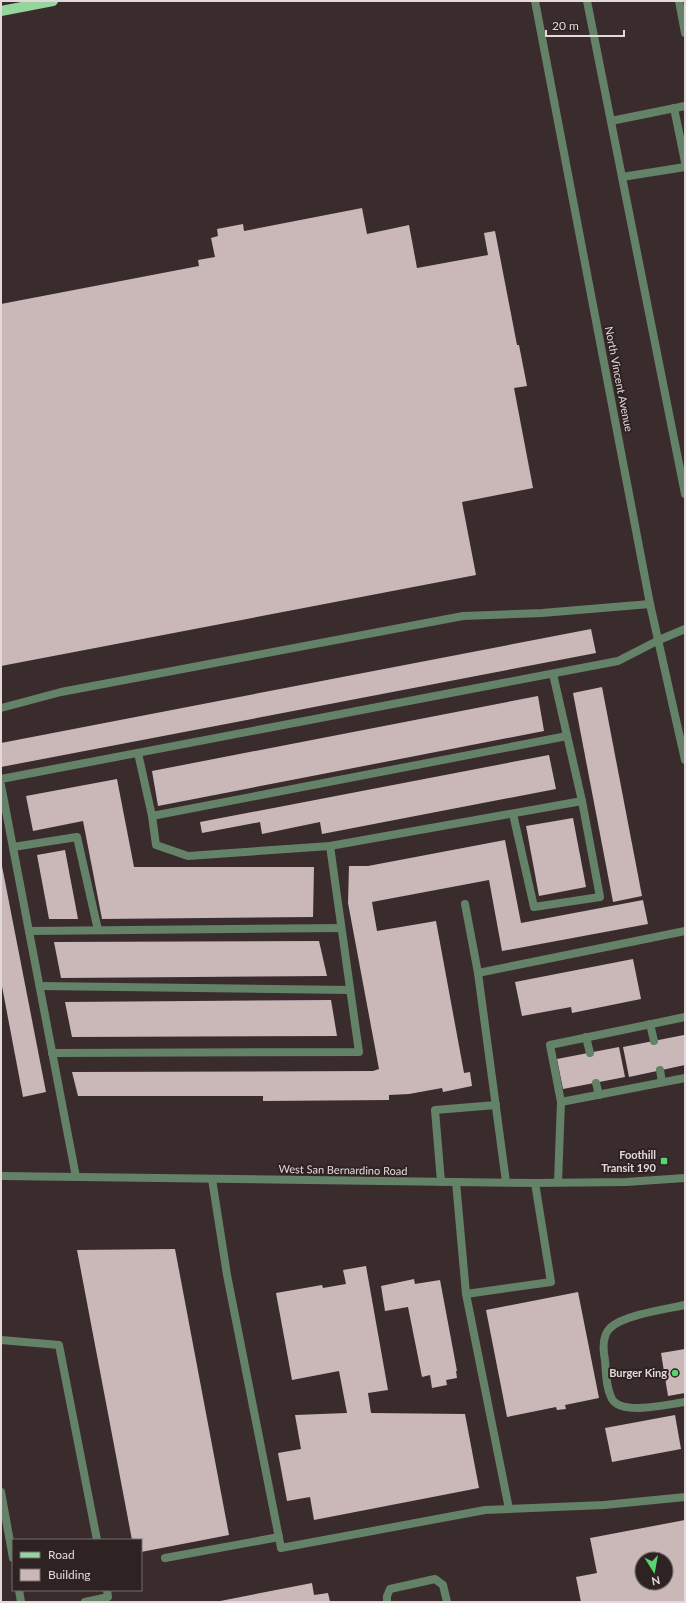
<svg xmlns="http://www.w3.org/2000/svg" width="686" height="1603" font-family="Lato,sans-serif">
<rect width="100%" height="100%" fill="#3a2c2d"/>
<!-- building -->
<g fill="#cab8b9" fill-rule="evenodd">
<polygon points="362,208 367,234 409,225 417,268 488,255 484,233 495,231 517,345 519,345 527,386 514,388 533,488 462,502 476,575 1,666 1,304 199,266 198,260 215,257 211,238 218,236 217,229 243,224 244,231"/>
<polygon points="591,629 596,653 1,767 1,743"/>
<polygon points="602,687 642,896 613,902 573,693"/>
<polygon points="538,696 544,731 158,806 152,771"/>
<polygon points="549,755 556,789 322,834 320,822 262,834 260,822 202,833 200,822"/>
<polygon points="117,779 134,867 314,867 313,917 102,919 83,821 33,831 26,796"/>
<polygon points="573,818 586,887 539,896 526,826"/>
<polygon points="505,840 521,923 643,900 648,924 502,951 489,880 372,902 377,931 436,921 464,1073 470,1072 472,1086 443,1092 442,1088 409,1094 389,1095 389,1100 263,1101 263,1096 78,1096 72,1072 373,1071 379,1069 348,903 349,866 368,866"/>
<polygon points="65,850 78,919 49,919 37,855"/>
<polygon points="1,861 46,1092 23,1097 1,981"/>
<polygon points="319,941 327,976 61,978 54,942"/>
<polygon points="633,959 641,999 572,1013 571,1007 522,1016 515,982"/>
<polygon points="331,1000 337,1036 72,1037 65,1002"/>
<polygon points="684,1035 685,1065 629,1077 623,1047"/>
<polygon points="619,1047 625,1077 563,1089 557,1059"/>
<polygon points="175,1249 229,1535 141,1552 141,1540 132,1540 77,1250"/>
<polygon points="366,1266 388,1390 368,1393 371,1413 465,1414 479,1488 314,1520 310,1497 287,1501 278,1453 301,1449 295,1415 347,1413 339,1371 292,1380 276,1293 322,1285 323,1288 346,1284 343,1270"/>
<polygon points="414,1279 415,1284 440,1280 457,1371 456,1371 457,1378 446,1380 447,1385 432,1388 430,1375 422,1377 408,1307 385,1311 381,1286"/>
<polygon points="578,1292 599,1398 565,1405 566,1409 557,1410 556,1407 507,1417 486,1310"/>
<polygon points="685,1349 685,1393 668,1396 661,1353"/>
<polygon points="675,1415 681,1449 612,1462 605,1428"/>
<path d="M685,1520V1602H581L576,1577L597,1573L590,1538ZM642,1559H666V1583H642Z"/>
<polygon points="312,1583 314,1595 328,1593 330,1602 215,1602"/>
</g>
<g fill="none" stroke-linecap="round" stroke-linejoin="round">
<!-- service -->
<g stroke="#648268" stroke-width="8">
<polyline points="679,1 685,33"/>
<polyline points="674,108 685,162"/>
<polyline points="611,121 685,106"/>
<polyline points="622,177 685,167"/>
<polyline points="1,708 61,692 463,616 542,613 650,604"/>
<polyline points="138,753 152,816 567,736"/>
<polyline points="1,779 618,661 659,640 685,629"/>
<polyline points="1,785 76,1177"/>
<polyline points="513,814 534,907 600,897 582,801"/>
<polyline points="152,816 156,845 188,856 330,846"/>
<polyline points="13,847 77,837 98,930"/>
<polyline points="465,904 478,973"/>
<polyline points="29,931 341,928"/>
<polyline points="40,986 350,990"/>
<polyline points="650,1024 654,1041"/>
<polyline points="586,1037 590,1053"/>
<polyline points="52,1053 359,1052 330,846 582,801 553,674"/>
<polyline points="660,1070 662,1082"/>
<polyline points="596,1083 599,1095"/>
<polyline points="561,1102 550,1045 685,1017"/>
<polyline points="212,1179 227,1275 281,1548 485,1510 604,1505 685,1497"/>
<polyline points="441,1182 435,1110 496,1105"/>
<polyline points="456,1182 466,1294 509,1509"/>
<polyline points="506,1182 478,973 685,931"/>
<polyline points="558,1182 561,1102 685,1078"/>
<polyline points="466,1294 551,1282 535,1183"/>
<path d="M685,1305C666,1309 624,1315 610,1328C602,1336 603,1350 605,1360C606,1373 606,1388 612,1399C622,1416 668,1404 685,1402"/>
<polyline points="1,1340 59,1345 97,1540"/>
<polyline points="1,1492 13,1558"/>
<polyline points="165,1558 279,1537"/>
<polyline points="19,1590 21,1602"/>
<polyline points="85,1602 108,1597 107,1590"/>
<polyline points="387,1602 387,1596 390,1589 435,1579 443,1585 447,1602"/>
</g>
<!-- tertiary -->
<g stroke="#648268" stroke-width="8">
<polyline points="535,1 650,604 685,760"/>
<polyline points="587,1 685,494"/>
<polyline points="1,1176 535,1183 626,1182 685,1178"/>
</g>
<!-- primary -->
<polyline stroke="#95d59e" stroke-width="10" points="1,11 53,1"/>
</g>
<!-- markers -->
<g fill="#55d671" stroke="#2f2223" stroke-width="1.5">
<rect x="660" y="1157" width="8" height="8" rx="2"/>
<circle cx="675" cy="1373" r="4"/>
</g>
<g text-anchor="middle" stroke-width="4" stroke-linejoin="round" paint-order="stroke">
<!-- street labels -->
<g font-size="11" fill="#e3d9da" stroke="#2f2223">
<text transform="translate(619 379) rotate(79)" y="4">North Vincent Avenue</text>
<text transform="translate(343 1170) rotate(1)" y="4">West San Bernardino Road</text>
</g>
<!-- poi labels -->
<g font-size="11" font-weight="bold" fill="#e3d9da" stroke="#2f2223" text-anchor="end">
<text x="656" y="1159">Foothill<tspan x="656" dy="13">Transit 190</tspan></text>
<text x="667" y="1377">Burger King</text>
</g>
</g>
<!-- border -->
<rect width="686" height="1603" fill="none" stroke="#e3d9da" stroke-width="4"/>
<!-- legend -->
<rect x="12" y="1539" width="130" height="52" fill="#2f2223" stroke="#776b6c"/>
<rect x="20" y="1552" width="20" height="6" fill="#95d59e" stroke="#776b6c"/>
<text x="48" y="1559" font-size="12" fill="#e3d9da">Road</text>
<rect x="20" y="1569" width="20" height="12" fill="#cab8b9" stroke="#776b6c"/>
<text x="48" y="1579" font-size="12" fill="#e3d9da">Building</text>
<!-- north arrow -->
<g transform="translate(654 1571) rotate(169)"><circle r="19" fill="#2f2223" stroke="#776b6c"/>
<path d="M0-3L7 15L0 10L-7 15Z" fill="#55d671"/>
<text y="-6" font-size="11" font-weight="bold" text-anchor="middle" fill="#e3d9da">N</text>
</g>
<!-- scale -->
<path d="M546 30v6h78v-6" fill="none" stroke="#e3d9da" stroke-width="2"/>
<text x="552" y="30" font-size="12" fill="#e3d9da" stroke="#2f2223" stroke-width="3" paint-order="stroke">20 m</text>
</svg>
